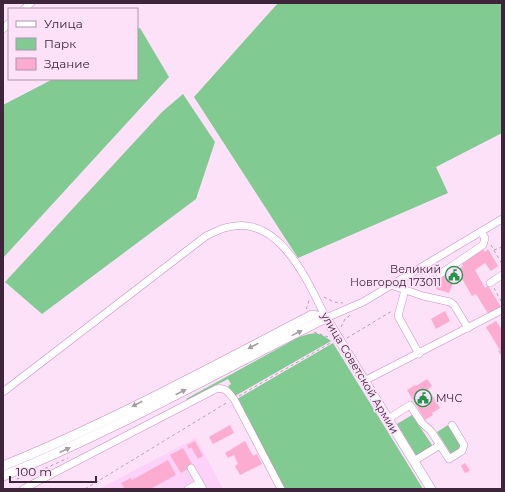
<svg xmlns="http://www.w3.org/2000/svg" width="505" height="492" font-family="Montserrat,sans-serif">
<rect width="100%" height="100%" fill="#fce1f8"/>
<!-- built -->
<polygon fill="#fdd2f8" points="196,438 223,489 99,489"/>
<!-- green -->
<g fill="#81cb92">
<polygon points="278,3 502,3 502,133 436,167 448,193 298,258 194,97"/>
<polygon points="140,28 169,77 3,258 3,105 53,79 137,79 137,29"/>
<polygon points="183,94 215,142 196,199 42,314 5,282 162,112"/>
<polygon points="316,333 324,336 331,341 235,396 228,386 231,384 228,379 187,400 186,399 299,337 309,334"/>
<polygon points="333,343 423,489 285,489 237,399"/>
<polygon points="412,415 432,445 432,446 417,457 397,424"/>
<polygon points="448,425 462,447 451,454 437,432"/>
</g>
<!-- building -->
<g fill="#fcacd1">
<polygon points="483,249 485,252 488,249 498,266 491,271 485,263 475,270 485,288 488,286 501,307 489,315 476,294 472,296 461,277 453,283 449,293 436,289 439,278 452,269 454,272 463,266 462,263"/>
<polygon points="445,311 450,321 436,329 431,319"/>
<polygon points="496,321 502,330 502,357 498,351 500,350 486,327"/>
<polygon points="427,379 432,386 428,389 440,408 432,413 433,415 425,420 407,390 415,385 416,386"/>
<polygon points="230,425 234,433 213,444 209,437"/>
<polygon points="195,441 203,456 198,459 191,447 189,449 187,445"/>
<polygon points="245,441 253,456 257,454 262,464 240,475 235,466 238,464 234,455 228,458 225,453"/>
<polygon points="183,448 193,466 181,473 170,455"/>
<polygon points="168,460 176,475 150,489 125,489 121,483 131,478 132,480"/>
<polygon points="465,463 470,471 465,473 461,466"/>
</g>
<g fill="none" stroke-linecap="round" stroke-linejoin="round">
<!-- minor casing -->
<g stroke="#cb8ec5" stroke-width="8">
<g id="minor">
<polyline points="24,9 31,3"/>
<polyline points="3,29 9,23"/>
<polyline points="440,274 483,245 485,238 481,232"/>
<polyline points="490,283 502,275"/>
<polyline points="391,285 423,296 450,302 454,305 468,328"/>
<polyline points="405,290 398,316 419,354"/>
<polyline points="364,381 502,310"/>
<path d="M3,392L206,236C213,233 221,228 229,227C280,215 308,282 326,318L363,302L502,219"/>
<polyline points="388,419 410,405 422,423 431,431 449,459 462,451 464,445 452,425"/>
<polyline points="414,461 440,445"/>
<polyline points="191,468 203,489"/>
<path d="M23,489L216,389C225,387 228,392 234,399L281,489"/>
<polyline points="188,489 200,483"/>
</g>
</g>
<!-- major casing -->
<g stroke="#cb8ec5" stroke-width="10">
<g id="major">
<polyline points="326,318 431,489"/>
<path d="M3,466C109,423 210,368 312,315L326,318"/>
<path d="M3,476C114,431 219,371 326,318"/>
</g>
</g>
<!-- path -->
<g stroke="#b89eb5" stroke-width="1" stroke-dasharray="3 3" stroke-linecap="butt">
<polyline points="491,245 502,264"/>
<polyline points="494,250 502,247"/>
<polyline points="419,287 434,276"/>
<polyline points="494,288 502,303"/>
<polyline points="324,297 334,302 343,303"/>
<polyline points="306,309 308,305 309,299"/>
<polyline points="341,327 345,319 352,314"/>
<polyline points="314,332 328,337"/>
<polyline points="347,338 392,311"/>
<polyline points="239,396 332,342"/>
<polyline points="17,479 37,472 68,458"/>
<polyline points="85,489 228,402"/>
</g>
<!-- minor -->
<use href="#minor" stroke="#fff" stroke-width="7"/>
<!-- major -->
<use href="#major" stroke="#fff" stroke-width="9"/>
</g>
<!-- one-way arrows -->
<defs><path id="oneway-solid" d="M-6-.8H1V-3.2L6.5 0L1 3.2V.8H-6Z"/></defs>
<g fill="#a89da7">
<use href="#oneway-solid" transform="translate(297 333) rotate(-26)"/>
<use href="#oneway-solid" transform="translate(253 346) rotate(153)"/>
<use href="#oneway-solid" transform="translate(181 392) rotate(-27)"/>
<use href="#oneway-solid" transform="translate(137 404) rotate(153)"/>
<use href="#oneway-solid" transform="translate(65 450) rotate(-25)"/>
</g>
<!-- icons -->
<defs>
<g id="civic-ring" transform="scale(0.9)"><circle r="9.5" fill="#fce1f8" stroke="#26934b" stroke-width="1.5"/><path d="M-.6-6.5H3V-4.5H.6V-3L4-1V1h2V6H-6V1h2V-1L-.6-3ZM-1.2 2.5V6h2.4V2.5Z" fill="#26934b"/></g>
</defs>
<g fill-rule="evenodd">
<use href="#civic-ring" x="454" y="275"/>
<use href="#civic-ring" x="423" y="398"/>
</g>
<g text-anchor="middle" stroke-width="3.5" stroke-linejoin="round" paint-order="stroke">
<!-- poi labels -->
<g font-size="11" fill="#3e253c" stroke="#fce1f8" text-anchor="end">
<text x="441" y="273">Великий<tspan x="441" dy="13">Новгород 173011</tspan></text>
<text x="436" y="402" text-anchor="start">МЧС</text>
</g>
<!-- street labels -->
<g font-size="11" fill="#3e253c" stroke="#fce1f8">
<text transform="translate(360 373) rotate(59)" y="4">улица Советской Армии</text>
</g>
</g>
<!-- border -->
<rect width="505" height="492" fill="none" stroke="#3e253c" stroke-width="8"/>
<!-- legend -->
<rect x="8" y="8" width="130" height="72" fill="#fce1f8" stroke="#b096ad"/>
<rect x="16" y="21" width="20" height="6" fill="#ffffff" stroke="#b096ad"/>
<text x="44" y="28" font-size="12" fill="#3e253c">Улица</text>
<rect x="16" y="38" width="20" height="12" fill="#81cb92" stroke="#b096ad"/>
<text x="44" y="48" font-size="12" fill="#3e253c">Парк</text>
<rect x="16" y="58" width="20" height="12" fill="#fcacd1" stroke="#b096ad"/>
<text x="44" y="68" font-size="12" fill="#3e253c">Здание</text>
<!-- scale -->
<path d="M10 476v6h86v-6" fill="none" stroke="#3e253c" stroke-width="2"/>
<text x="16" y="476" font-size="12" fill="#3e253c" stroke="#fce1f8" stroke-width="3" paint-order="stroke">100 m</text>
</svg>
